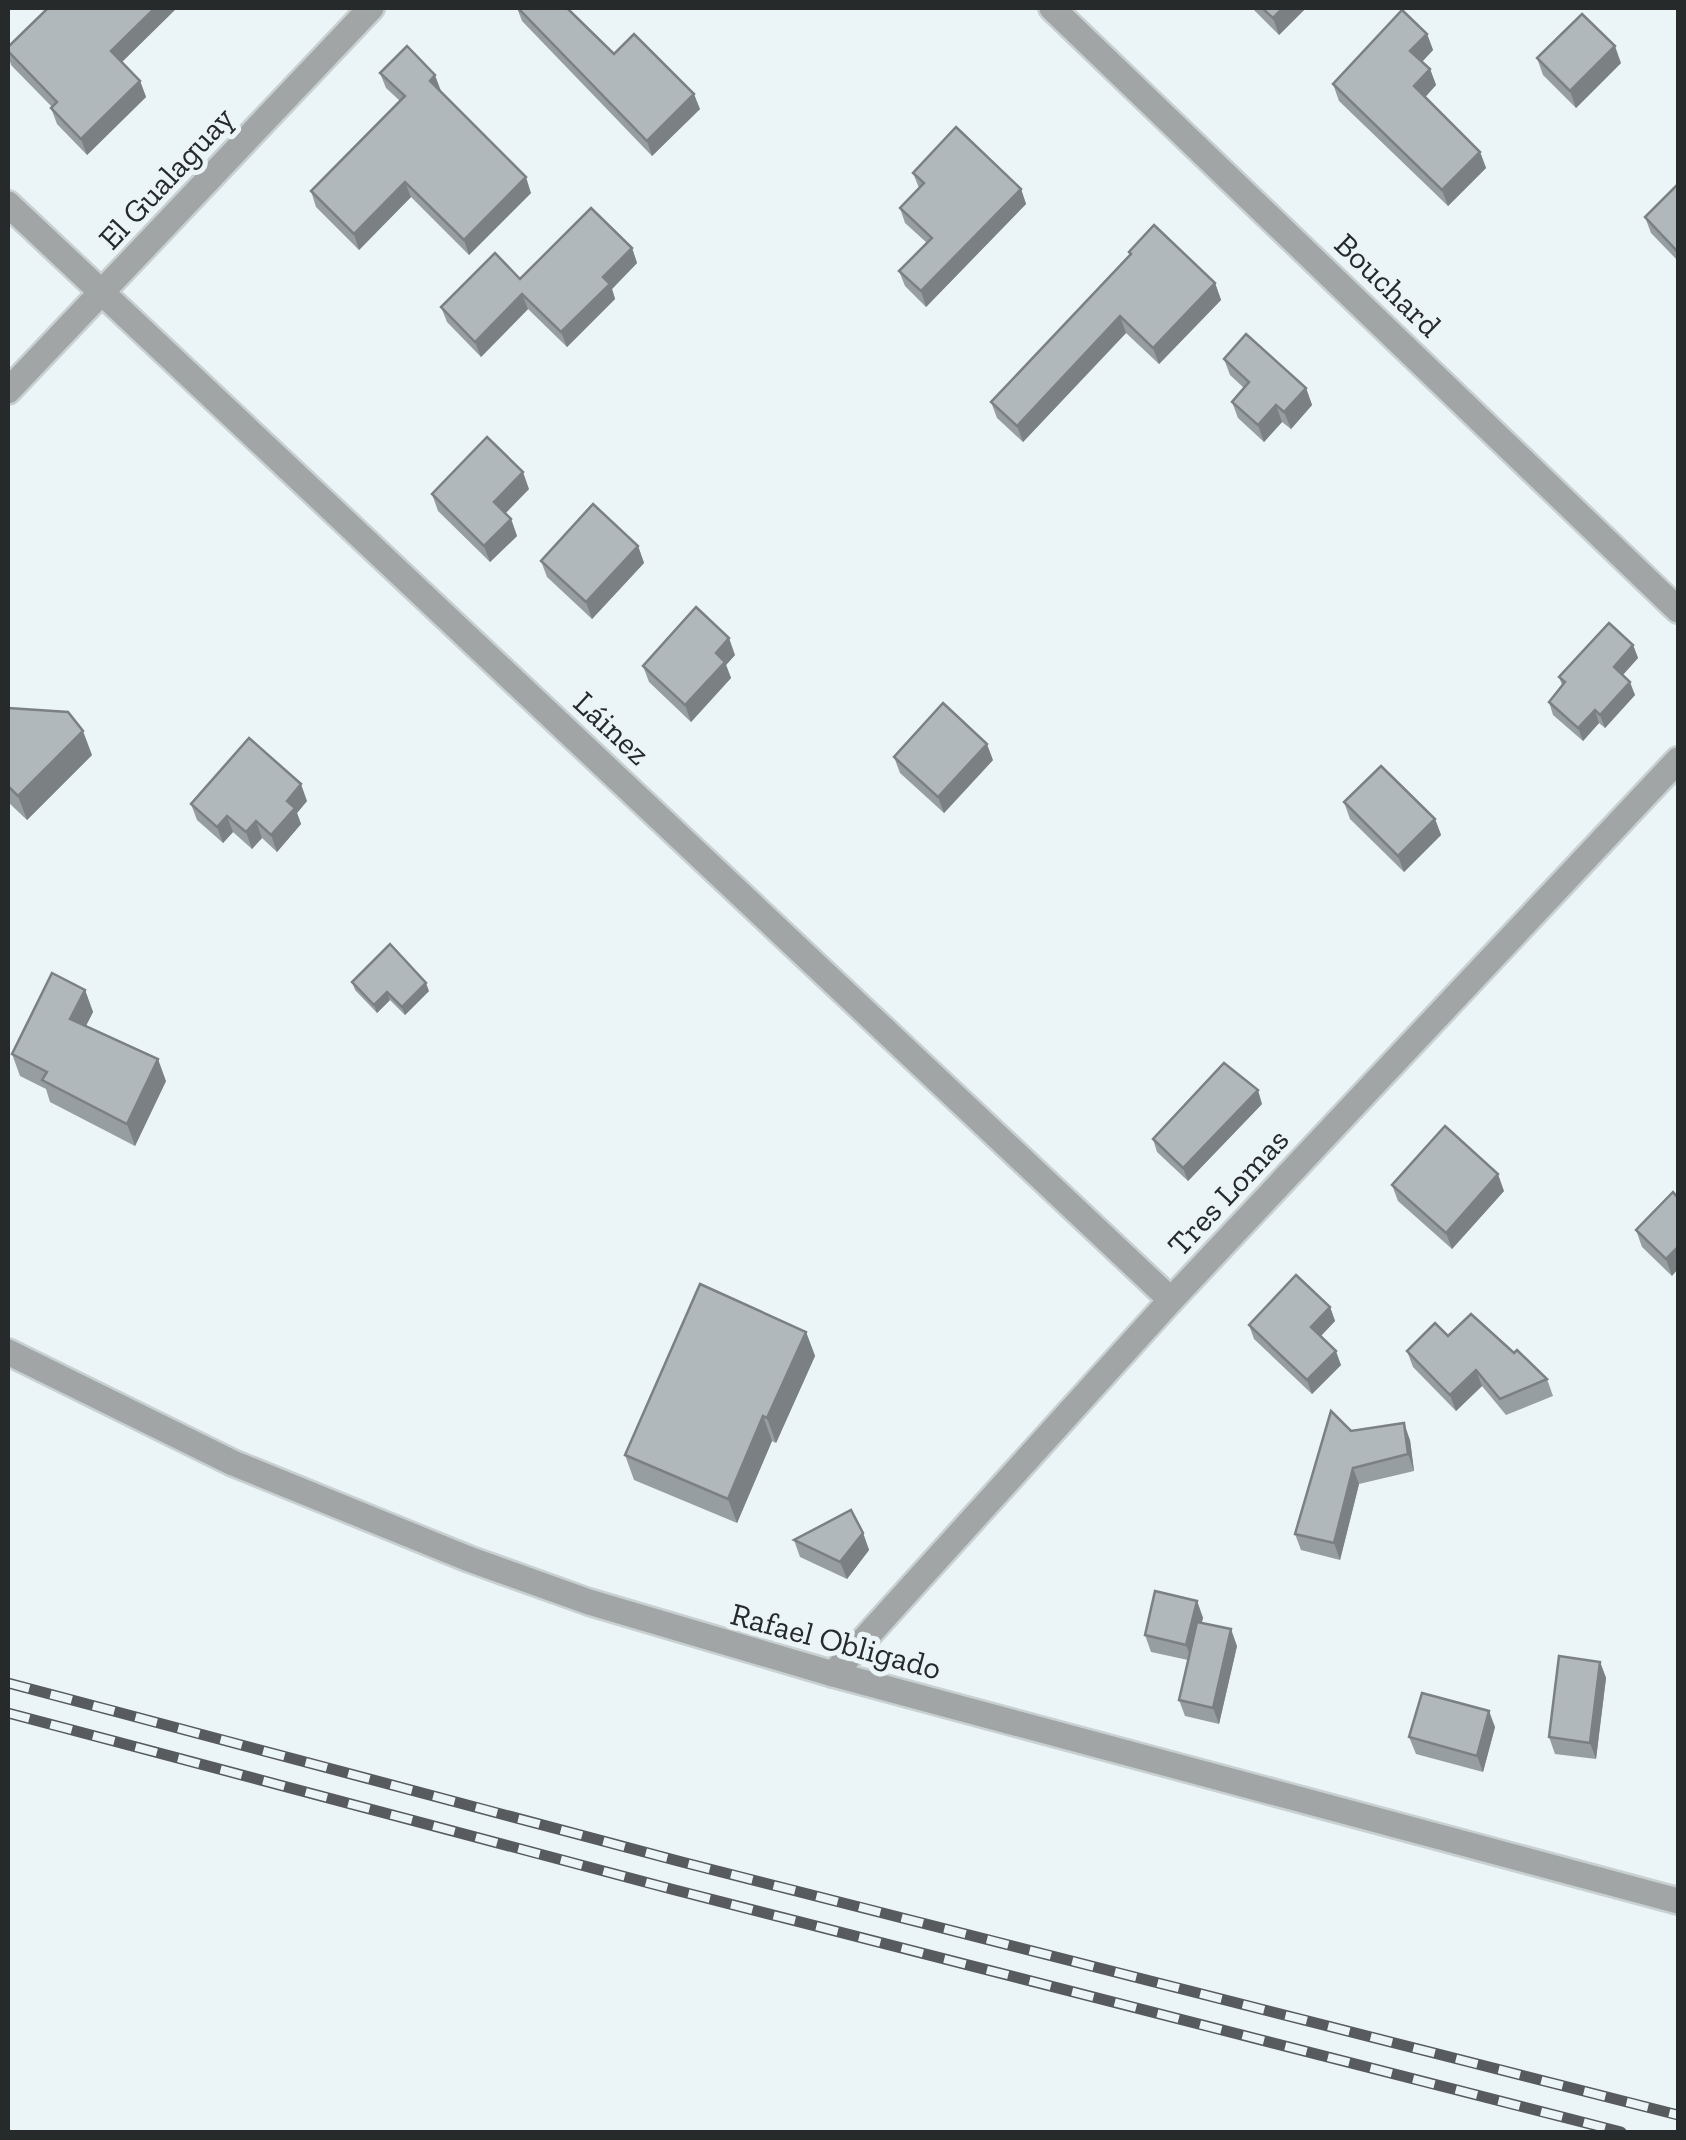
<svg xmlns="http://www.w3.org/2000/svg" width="1686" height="2140" font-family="'Zilla Slab',serif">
<rect width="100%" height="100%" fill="#ebf4f6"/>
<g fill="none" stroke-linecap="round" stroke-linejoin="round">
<!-- minor casing -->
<g stroke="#c8d0d1" stroke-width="30">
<g id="minor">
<polyline points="1052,8 1678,610"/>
<polyline points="8,204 1171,1300"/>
<polyline points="8,391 371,8"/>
<polyline points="8,1352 233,1463 469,1559 589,1602 833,1674 1678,1901"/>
<polyline points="833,1674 1171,1300 1678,760"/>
</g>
</g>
<!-- minor -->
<use href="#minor" stroke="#a1a5a6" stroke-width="25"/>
<!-- rail casing -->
<g stroke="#575b5d" stroke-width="11">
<g id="rail">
<polyline points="8,1683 682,1862 1678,2115"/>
<polyline points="8,1713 675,1890 1621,2132"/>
</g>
</g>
<!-- rail -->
<use href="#rail" stroke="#ebf4f6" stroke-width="8" stroke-dasharray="22" stroke-linecap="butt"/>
</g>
<!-- wall -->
<g fill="#979ea1">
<polygon points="517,8 614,54 700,109 652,156 522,21"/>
<polygon points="1252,8 1306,8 1279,35"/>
<polygon points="1427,34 1433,50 1422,62 1430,69 1436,85 1425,97 1480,152 1486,168 1448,206 1339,101 1333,84"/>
<polygon points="8,47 122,62 140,81 146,97 87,155 57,124 51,108 52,107 11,65 8,54"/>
<polygon points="1537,58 1621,63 1576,108 1543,75"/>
<polygon points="380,73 441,91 531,193 469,255 411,197 359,250 316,207 311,191 400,101 386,88"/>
<polygon points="913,173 1021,189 1026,204 926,307 905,286 899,271 927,243 905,223 900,208 919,188"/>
<polygon points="1678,184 1678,261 1651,233 1645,217"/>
<polygon points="632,248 637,263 612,289 615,299 567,347 528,309 481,357 447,322 441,307 520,279"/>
<polygon points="1129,252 1215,283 1221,300 1159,364 1126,333 1023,442 997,418 991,402 1130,255"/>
<polygon points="1224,359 1306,388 1312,405 1291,429 1282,422 1264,442 1238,418 1232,402 1244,388 1230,375"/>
<polygon points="529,489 505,513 511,519 517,536 490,562 438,511 432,494"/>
<polygon points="638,546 644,563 592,619 547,577 541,561"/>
<polygon points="1633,645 1638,658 1623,675 1635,695 1605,728 1599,723 1583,741 1553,715 1549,702 1562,685 1559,677"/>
<polygon points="735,655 726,665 731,678 691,722 649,682 643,666"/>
<polygon points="8,708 92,755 27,820 8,802"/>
<polygon points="894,757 993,760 944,813 900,773"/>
<polygon points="307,801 297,813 301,824 277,852 262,838 252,849 233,832 223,843 197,820 191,804"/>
<polygon points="1344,802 1435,819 1441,835 1404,872 1350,819"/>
<polygon points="352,982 429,991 405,1015 390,1000 377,1013 355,990"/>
<polygon points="85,990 93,1012 86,1026 166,1081 135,1146 50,1102 46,1089 20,1076 12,1054"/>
<polygon points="1262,1104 1188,1181 1157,1152 1153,1139"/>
<polygon points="1392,1185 1504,1191 1452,1249 1398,1201"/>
<polygon points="1678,1198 1672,1276 1642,1247 1636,1230"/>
<polygon points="1330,1307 1335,1321 1321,1336 1341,1365 1312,1394 1254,1339 1249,1325"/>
<polygon points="806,1332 815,1356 776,1443 772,1441 737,1523 634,1480 625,1455"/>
<polygon points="1448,1336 1514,1353 1547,1379 1553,1396 1506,1415 1482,1386 1456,1411 1413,1367 1407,1351"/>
<polygon points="1351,1431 1410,1440 1414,1471 1359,1484 1340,1560 1301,1550 1295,1534"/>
<polygon points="863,1533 869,1550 847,1579 800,1557 794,1540"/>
<polygon points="1197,1601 1203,1618 1201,1623 1237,1646 1219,1724 1185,1716 1179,1700 1188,1660 1151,1652 1145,1635"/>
<polygon points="1600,1662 1606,1678 1596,1759 1555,1754 1549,1737"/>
<polygon points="1495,1727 1483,1772 1416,1754 1409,1737"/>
</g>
<!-- shaded-wall -->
<g fill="#7b8183">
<polygon points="155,8 177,8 117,67 111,51"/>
<polygon points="1283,8 1306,8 1279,35 1273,18"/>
<polygon points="1427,34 1433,50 1416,68 1410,51"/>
<polygon points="1615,46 1621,63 1576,108 1570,91"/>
<polygon points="1430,69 1436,85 1420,103 1414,86"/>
<polygon points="435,75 441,91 435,96 430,81"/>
<polygon points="140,81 146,97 87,155 81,139"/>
<polygon points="694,94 700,109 652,156 647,141"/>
<polygon points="1480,152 1486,168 1448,206 1442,190"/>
<polygon points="526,177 531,193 469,255 464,240"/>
<polygon points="405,182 411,197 359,250 354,234"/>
<polygon points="1021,189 1026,204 926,307 921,291"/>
<polygon points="632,248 637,263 612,289 615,299 567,347 561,332 603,277"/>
<polygon points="1215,283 1221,300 1159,364 1153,348"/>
<polygon points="522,294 528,309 481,357 475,342"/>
<polygon points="1120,316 1126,333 1023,442 1017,426"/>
<polygon points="1306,388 1312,405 1291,429 1284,412"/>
<polygon points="1276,405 1282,422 1264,442 1258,425"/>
<polygon points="523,472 529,489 500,519 494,502"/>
<polygon points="511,519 517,536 490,562 484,546"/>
<polygon points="638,546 644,563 592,619 586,602"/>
<polygon points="729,638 735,655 726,665 731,678 691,722 685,705 716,653"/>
<polygon points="1633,645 1638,658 1618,680 1614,667"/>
<polygon points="1630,682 1635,695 1605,728 1600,715"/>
<polygon points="1595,710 1599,723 1583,741 1578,728"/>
<polygon points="83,731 92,755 27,820 18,796"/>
<polygon points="987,744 993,760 944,813 938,797"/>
<polygon points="301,784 307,801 297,813 301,824 277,852 271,835 287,801"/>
<polygon points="227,816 233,832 223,843 217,827"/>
<polygon points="1435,819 1441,835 1404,872 1398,856"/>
<polygon points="256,821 262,838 252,849 246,832"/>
<polygon points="426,983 429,991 405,1015 402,1007"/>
<polygon points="85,990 93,1012 78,1041 70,1019"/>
<polygon points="387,992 390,1000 377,1013 374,1005"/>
<polygon points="158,1059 166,1081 135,1146 127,1124"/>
<polygon points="1258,1090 1262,1104 1188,1181 1183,1168"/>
<polygon points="1498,1174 1504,1191 1452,1249 1446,1233"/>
<polygon points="1678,1247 1678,1269 1672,1276 1666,1259"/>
<polygon points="1330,1307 1335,1321 1316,1341 1311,1327"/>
<polygon points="806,1332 815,1356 776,1443 767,1418"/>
<polygon points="1336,1351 1341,1365 1312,1394 1307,1380"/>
<polygon points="1476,1370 1482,1386 1456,1411 1450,1395"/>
<polygon points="763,1416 772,1441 737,1523 728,1499"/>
<polygon points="1404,1423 1410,1440 1414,1471 1408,1454"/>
<polygon points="1353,1468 1359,1484 1340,1560 1334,1543"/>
<polygon points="863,1533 869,1550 847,1579 840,1562"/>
<polygon points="1197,1601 1203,1618 1192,1661 1186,1645"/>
<polygon points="1231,1629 1237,1646 1219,1724 1213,1708"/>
<polygon points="1600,1662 1606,1678 1596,1759 1590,1743"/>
<polygon points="1489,1711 1495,1727 1483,1772 1477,1756"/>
</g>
<!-- building -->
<g fill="#b0b8bb" stroke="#7b8183" stroke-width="2.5">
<polygon points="48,8 155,8 111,51 140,81 81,139 51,108 57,102 8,51 8,47"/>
<polygon points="518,8 567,8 614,54 634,34 694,94 647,141"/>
<polygon points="1262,8 1283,8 1273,18"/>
<polygon points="1402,10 1427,34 1410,51 1430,69 1414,86 1480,152 1442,190 1333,84"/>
<polygon points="1582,14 1615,46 1570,91 1537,58"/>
<polygon points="407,46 435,75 430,81 526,177 464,240 405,182 354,234 311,191 405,96 380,73"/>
<polygon points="956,127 1021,189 921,291 899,271 932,238 900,208 924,183 913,173"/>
<polygon points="1678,184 1678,252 1645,217"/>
<polygon points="591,208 632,248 603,277 610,284 561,332 522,294 475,342 441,307 495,253 520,279"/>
<polygon points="1154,225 1215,283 1153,348 1120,316 1017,426 991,402 1131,254 1129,252"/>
<polygon points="1246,334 1306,388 1284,412 1276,405 1258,425 1232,402 1249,382 1224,359"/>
<polygon points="487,437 523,472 494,502 511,519 484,546 432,494"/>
<polygon points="593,504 638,546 586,602 541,561"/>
<polygon points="696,607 729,638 716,653 725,662 685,705 643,666"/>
<polygon points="1609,623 1633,645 1614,667 1630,682 1600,715 1595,710 1578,728 1549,702 1565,682 1559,677"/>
<polygon points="943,703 987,744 938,797 894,757"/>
<polygon points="8,708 68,712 83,731 18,796 8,786"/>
<polygon points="249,738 301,784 287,801 295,808 271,835 256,821 246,832 227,816 217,827 191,804"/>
<polygon points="1381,766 1435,819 1398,856 1344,802"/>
<polygon points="390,944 426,983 402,1007 387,992 374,1005 352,982"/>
<polygon points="52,973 85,990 70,1019 158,1059 127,1124 42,1080 47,1072 12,1054"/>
<polygon points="1224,1063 1258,1090 1183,1168 1153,1139"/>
<polygon points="1445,1126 1498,1174 1446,1233 1392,1185"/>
<polygon points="1673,1192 1678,1198 1678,1247 1666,1259 1636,1230"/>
<polygon points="1296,1275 1330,1307 1311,1327 1336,1351 1307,1380 1249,1325"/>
<polygon points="700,1284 806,1332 767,1418 763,1416 728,1499 625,1455"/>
<polygon points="1471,1314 1514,1353 1517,1350 1547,1379 1500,1399 1476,1370 1450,1395 1407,1351 1435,1323 1448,1336"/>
<polygon points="1331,1411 1351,1431 1404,1423 1408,1454 1353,1468 1334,1543 1295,1534"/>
<polygon points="851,1510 863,1533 840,1562 794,1540"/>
<polygon points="1155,1591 1197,1601 1186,1645 1145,1635"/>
<polygon points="1197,1622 1231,1629 1213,1708 1179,1700"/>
<polygon points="1559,1656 1600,1662 1590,1743 1549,1737"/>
<polygon points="1422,1693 1489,1711 1477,1756 1409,1737"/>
</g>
<g text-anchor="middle" stroke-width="10" stroke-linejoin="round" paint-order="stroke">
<!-- street labels -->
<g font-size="32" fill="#272a2b" stroke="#ebf4f6">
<text transform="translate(166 178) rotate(-47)" y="11">El Gualaguay</text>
<text transform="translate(1388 285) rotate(44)" y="11">Bouchard</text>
<text transform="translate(612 728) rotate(43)" y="11">Láinez</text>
<text transform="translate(1228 1192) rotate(-47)" y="11">Tres Lomas</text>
<text transform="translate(836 1641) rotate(15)" y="11">Rafael Obligado</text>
</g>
</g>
<!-- border -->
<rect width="1686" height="2140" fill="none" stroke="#272a2b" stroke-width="20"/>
</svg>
